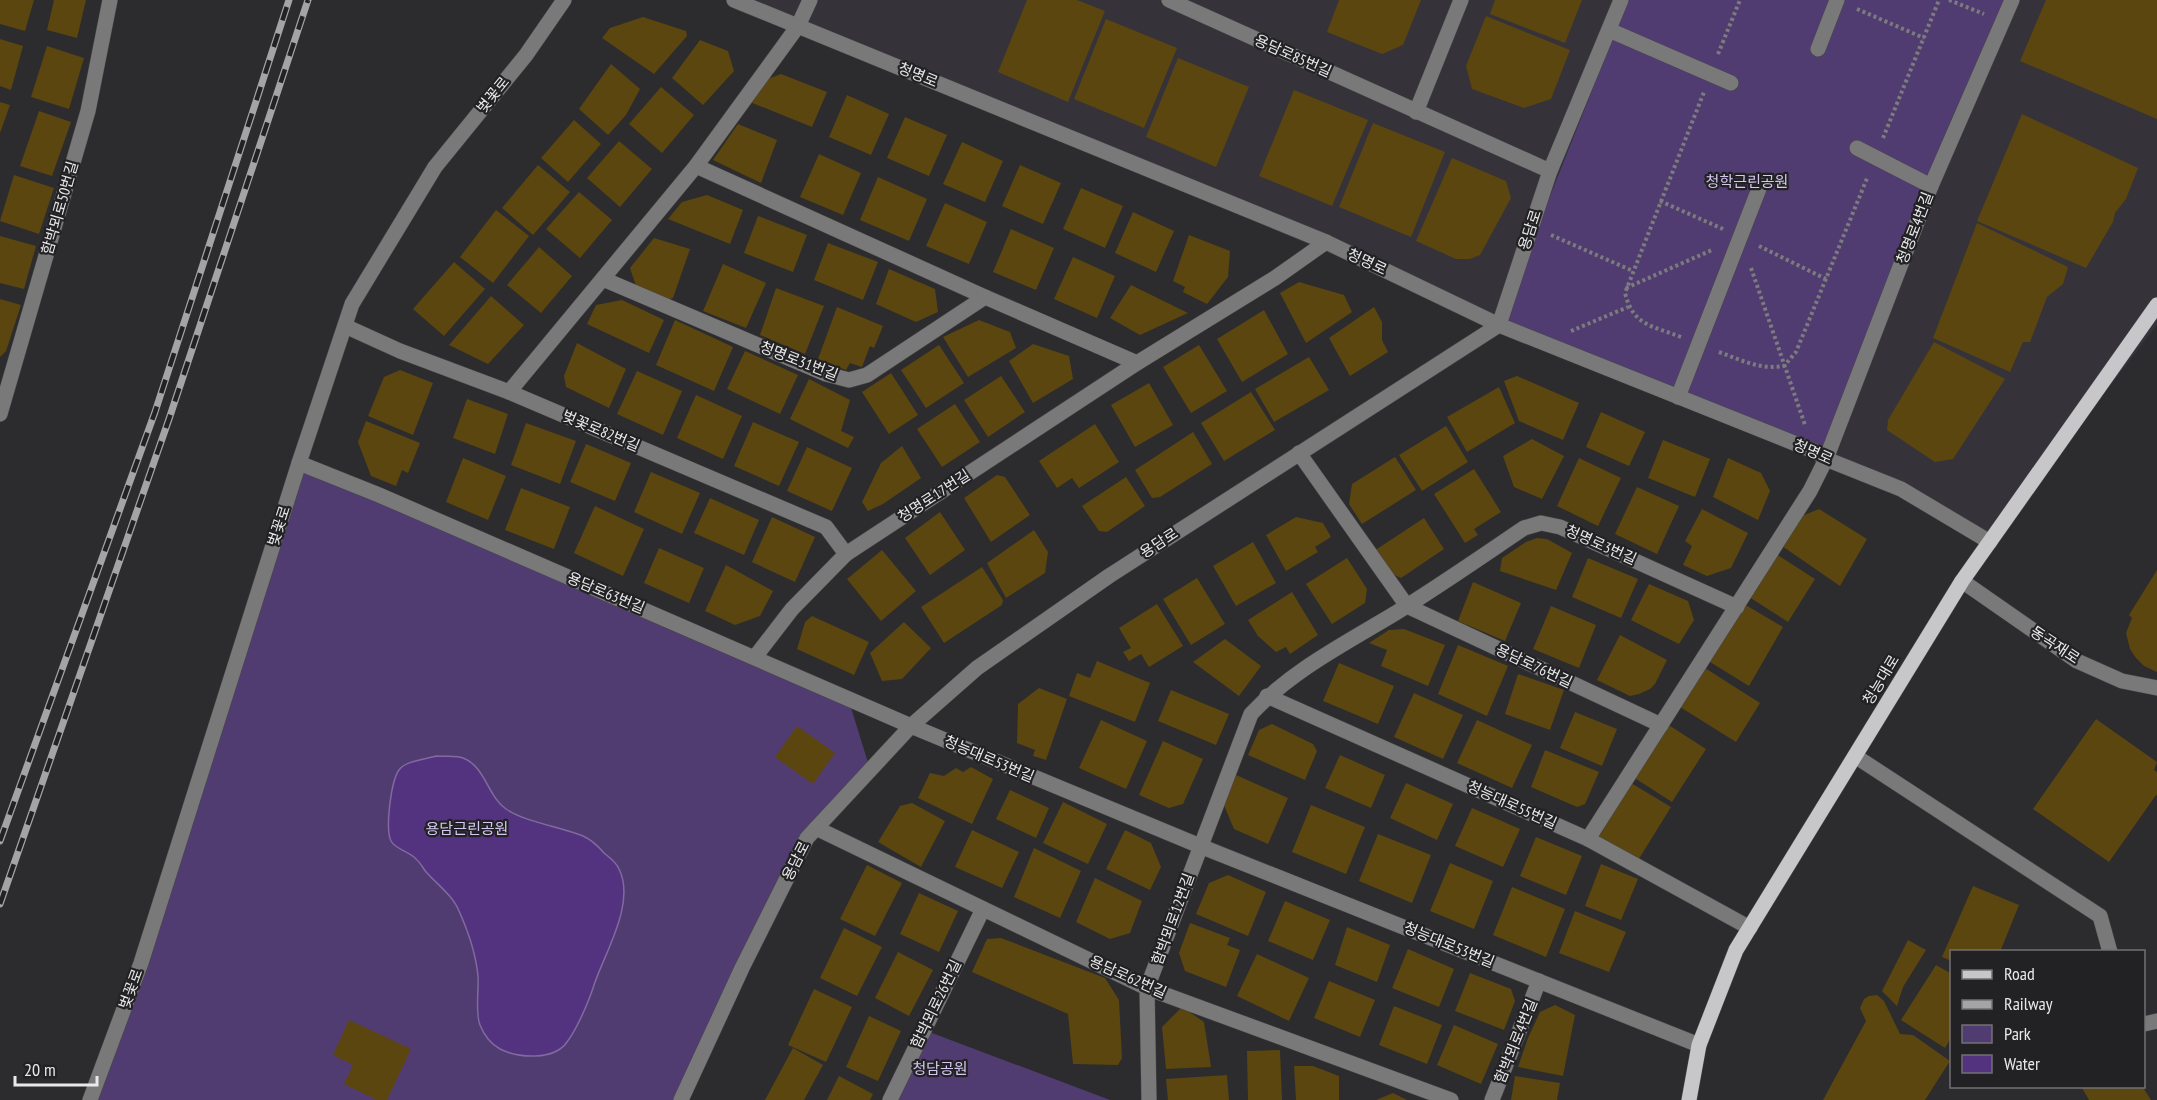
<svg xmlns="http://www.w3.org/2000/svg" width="2157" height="1100" font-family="'PT Sans Narrow','Noto Sans KR',sans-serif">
<rect width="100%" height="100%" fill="#2c2b2e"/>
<!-- built -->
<polygon fill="#35323a" points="731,0 2157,0 2157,325 1990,542 1826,459 1499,325"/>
<!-- green -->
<g fill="#513c71">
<polygon points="1628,0 2013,0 1826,459 1499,325"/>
<polygon points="299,463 848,698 870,769 816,828 681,1100 89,1100"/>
<polygon points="924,1030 1110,1100 890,1100"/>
</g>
<!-- water -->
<path fill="#53337f" stroke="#806a9f" stroke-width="1.5" d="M436,756C444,757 456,755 463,758C485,766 488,797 506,809C525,822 561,827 583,836C592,840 598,846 604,853C610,858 616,862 619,869C636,903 605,952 594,985C589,1001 577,1029 567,1042C554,1061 518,1058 500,1049C491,1044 484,1035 480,1025C475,1014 479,990 478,976C476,955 468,931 459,911C453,896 438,885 427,873C423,869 421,863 416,859C410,852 395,849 391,841C385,829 391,781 399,770C405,761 426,759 436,756Z"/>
<!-- building -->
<g fill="#5b460f">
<polygon points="0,0 34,0 25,31 0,24"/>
<polygon points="54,0 86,0 77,38 47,30"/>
<polygon points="1027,0 1077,0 1105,11 1068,102 998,72"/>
<polygon points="1339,0 1421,0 1403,45 1382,54 1327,32"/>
<polygon points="1495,0 1582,0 1565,43 1490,14"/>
<polygon points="2046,0 2157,0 2157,119 2020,61"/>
<polygon points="1486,16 1570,50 1551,99 1524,108 1472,89 1466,66"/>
<polygon points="643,17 686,31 687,36 654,74 602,38 610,28"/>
<polygon points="1106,19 1177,48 1144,128 1074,99"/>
<polygon points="0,39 23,46 11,90 0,86"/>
<polygon points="700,40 728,51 734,71 703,105 672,78"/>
<polygon points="47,46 84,58 69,109 31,97"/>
<polygon points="1178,58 1249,87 1216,167 1146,137"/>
<polygon points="611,64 640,89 626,115 608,135 579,109"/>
<polygon points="781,74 827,92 812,127 750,102 765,80"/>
<polygon points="661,87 694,115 662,153 629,124"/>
<polygon points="1294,90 1368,120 1332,206 1259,176"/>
<polygon points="847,95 889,114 871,155 829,137"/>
<polygon points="0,102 10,105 0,133"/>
<polygon points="39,111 71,122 52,176 20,166"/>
<polygon points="2022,114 2138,168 2126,199 2115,213 2113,222 2086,268 1977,221"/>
<polygon points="905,117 947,135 929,176 887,158"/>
<polygon points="574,120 601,144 568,182 541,158"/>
<polygon points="1373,123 1445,152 1411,237 1339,207"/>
<polygon points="738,124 777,140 761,183 713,160"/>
<polygon points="619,141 652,169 620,207 587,178"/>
<polygon points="962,142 1003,161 985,202 943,184"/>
<polygon points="819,154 861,173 843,215 800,197"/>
<polygon points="1452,158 1506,181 1511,198 1480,255 1470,259 1456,259 1416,241"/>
<polygon points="538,165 570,192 533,235 502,208"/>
<polygon points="1020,165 1061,183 1043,224 1002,206"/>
<polygon points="14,175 54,188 39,234 0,221"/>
<polygon points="878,177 927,199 909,241 860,220"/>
<polygon points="1081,188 1123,206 1105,248 1063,229"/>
<polygon points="579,192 612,220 580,258 546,229"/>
<polygon points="707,195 743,210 730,244 668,219 682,202"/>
<polygon points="945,203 987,222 969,264 926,246"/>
<polygon points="496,210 529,236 493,283 460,257"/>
<polygon points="1133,212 1174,231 1156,272 1115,253"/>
<polygon points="758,216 807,235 793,272 744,253"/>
<polygon points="1977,223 2068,267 2063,284 2047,297 2030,342 2023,342 2010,372 1933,338"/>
<polygon points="1011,229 1054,248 1036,290 993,272"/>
<polygon points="1189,235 1230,251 1228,277 1207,304 1183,292 1185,287 1173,281"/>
<polygon points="0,236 36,246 24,289 0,283"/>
<polygon points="654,238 690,249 673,298 667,300 636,286 630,268"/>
<polygon points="828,243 878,262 863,300 814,280"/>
<polygon points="539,247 572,276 541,313 507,285"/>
<polygon points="1073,257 1115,276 1097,318 1054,299"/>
<polygon points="454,262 485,289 444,336 413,309"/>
<polygon points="723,264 766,283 746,328 703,311"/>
<polygon points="889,269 935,289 938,312 916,322 876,304"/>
<polygon points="1299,282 1344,295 1352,312 1306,343 1280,293"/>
<polygon points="1131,285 1188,313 1140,335 1110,318"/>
<polygon points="776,288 824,306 805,354 760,335"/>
<polygon points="491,296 524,325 488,364 449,345"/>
<polygon points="0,299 21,305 6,351 0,357"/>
<polygon points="622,300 664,320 649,353 587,324 596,305"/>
<polygon points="837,307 883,326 874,348 870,346 862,367 850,363 846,370 818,359"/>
<polygon points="1374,307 1382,322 1382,340 1388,352 1350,376 1329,338"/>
<polygon points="1264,310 1288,354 1242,382 1217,339"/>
<polygon points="675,320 733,347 714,391 656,365"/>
<polygon points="979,320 1010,332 1016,348 968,377 943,337"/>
<polygon points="1934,342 2005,379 1953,459 1935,462 1887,430 1888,420"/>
<polygon points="577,343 626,369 609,408 566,387 564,376"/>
<polygon points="1033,344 1069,356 1073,379 1033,403 1009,361"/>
<polygon points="939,345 964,383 926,408 901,370"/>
<polygon points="1199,345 1227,391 1191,413 1163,367"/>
<polygon points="745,351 798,375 780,414 727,389"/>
<polygon points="1309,357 1329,390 1274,422 1255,389"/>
<polygon points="400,370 433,383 413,435 368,416 384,377"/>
<polygon points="637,371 682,391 663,435 617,414"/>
<polygon points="891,373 918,415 889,434 862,392"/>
<polygon points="1001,376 1025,412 988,437 964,400"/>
<polygon points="1517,376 1579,403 1563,440 1519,421 1504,381"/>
<polygon points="809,379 850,400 841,431 854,437 848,448 790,419"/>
<polygon points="1149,383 1173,425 1135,447 1111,405"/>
<polygon points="1499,387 1515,423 1467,452 1447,417"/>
<polygon points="1251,392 1275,430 1224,461 1201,423"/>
<polygon points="696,395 742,416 723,459 677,438"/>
<polygon points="467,399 508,414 495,454 453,438"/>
<polygon points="955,404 980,442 942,467 917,429"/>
<polygon points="1601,412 1645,432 1629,466 1586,447"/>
<polygon points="366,421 420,443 408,473 402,470 396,486 371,476 358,442"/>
<polygon points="753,422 799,442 779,486 734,466"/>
<polygon points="526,423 576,441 560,484 511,465"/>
<polygon points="1095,424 1119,462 1079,488 1072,478 1057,488 1039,461"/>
<polygon points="1446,426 1468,462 1422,491 1399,455"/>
<polygon points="1193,432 1212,464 1160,497 1152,498 1135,470"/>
<polygon points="1532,439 1564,456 1542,499 1514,487 1503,456"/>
<polygon points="1663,440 1710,459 1695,497 1648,478"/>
<polygon points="586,444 631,463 615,501 570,482"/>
<polygon points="902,446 921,478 883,504 868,511 862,502 881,463"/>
<polygon points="807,447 852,468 832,511 787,491"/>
<polygon points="1395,457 1416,490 1362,524 1349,504 1352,484"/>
<polygon points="463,458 506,476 488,520 446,502"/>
<polygon points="1579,458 1621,478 1598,526 1557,506"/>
<polygon points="1728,458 1761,473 1770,491 1758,520 1713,497"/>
<polygon points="1474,469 1501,512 1474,529 1478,535 1465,543 1434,494"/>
<polygon points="651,472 700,493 682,534 634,512"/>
<polygon points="997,475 1005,477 1030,515 991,542 964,498"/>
<polygon points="1126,477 1145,506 1107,532 1099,531 1082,506"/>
<polygon points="1637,487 1679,506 1657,554 1615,534"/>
<polygon points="521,488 570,507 554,549 505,530"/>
<polygon points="710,498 759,520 744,555 694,533"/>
<polygon points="595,506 644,529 623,576 574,553"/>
<polygon points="1702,509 1748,533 1731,568 1707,576 1683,565 1692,546 1685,541"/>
<polygon points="1819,509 1867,539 1840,586 1782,546 1797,518"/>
<polygon points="940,512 965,550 930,575 905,538"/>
<polygon points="772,517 815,537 795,582 752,562"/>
<polygon points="1296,517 1323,523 1331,537 1315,547 1318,552 1286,571 1266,535"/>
<polygon points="1424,518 1444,549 1401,578 1388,572 1374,551"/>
<polygon points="1034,530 1048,552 1045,573 1006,598 987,563"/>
<polygon points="1537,538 1547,539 1572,553 1556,590 1500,571 1502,558 1526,542"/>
<polygon points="1253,542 1276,583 1236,606 1213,566"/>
<polygon points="659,548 704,568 689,603 644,583"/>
<polygon points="882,550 916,591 881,621 847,579"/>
<polygon points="1776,554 1815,579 1788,622 1749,597"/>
<polygon points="1347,558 1367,589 1365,603 1332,624 1306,584"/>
<polygon points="1588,558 1638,579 1621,618 1572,597"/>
<polygon points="726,565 773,591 760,616 735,625 705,611"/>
<polygon points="982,567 1003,600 1002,605 944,643 921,607"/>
<polygon points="2157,570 2157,672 2144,666 2136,658 2130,649 2126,633 2132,618 2129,615"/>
<polygon points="1197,578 1225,624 1191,645 1163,599"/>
<polygon points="1473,582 1521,603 1505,641 1458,621"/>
<polygon points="1649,584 1688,601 1694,620 1679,644 1631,620"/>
<polygon points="1292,592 1318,635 1290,654 1286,647 1276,652 1258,636 1248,620"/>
<polygon points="1157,604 1183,646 1149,667 1141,654 1129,661 1123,652 1131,648 1119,628"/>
<polygon points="1744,604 1783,627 1749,686 1710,662"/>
<polygon points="1551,606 1596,625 1579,668 1533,649"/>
<polygon points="812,616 869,642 854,675 797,649 805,622"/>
<polygon points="904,622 931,648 902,679 882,681 870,653"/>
<polygon points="1404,629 1445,645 1428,686 1381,666 1387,650 1369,643 1389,630"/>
<polygon points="1620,635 1667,660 1655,684 1650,689 1639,694 1630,696 1597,680"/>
<polygon points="1225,639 1261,666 1239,696 1193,662"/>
<polygon points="1458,645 1508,666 1487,716 1438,694"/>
<polygon points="1097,661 1150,683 1135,722 1069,696 1077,673 1090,678"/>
<polygon points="1339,663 1394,686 1378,724 1323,701"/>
<polygon points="1705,668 1760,703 1736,742 1680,707"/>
<polygon points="1518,674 1564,690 1550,730 1505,714"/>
<polygon points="1039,688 1067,699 1046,760 1033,756 1035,750 1017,743 1018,704"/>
<polygon points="1171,690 1229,714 1216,745 1158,721"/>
<polygon points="1414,693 1463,715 1443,759 1394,737"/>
<polygon points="1575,712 1617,729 1602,766 1560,748"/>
<polygon points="2096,719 2157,762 2154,770 2157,772 2157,796 2156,795 2109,862 2033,809"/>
<polygon points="1101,720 1147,741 1126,789 1079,768"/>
<polygon points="1477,720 1532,745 1512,788 1457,763"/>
<polygon points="1272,724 1313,744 1317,751 1305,780 1248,755 1259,730"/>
<polygon points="1667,724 1706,749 1672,802 1633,777"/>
<polygon points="797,726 835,753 813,784 775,757"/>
<polygon points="1163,741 1203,759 1183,804 1169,808 1139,795"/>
<polygon points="1545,750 1599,772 1585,804 1577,807 1531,787"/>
<polygon points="1340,755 1385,775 1371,808 1325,788"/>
<polygon points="971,767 993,779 972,824 918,798 930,773 944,776 956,768 963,772"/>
<polygon points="1236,775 1288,798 1268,844 1234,829 1223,803"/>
<polygon points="1406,783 1453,804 1437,840 1390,818"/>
<polygon points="1631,783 1671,807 1637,862 1598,838"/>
<polygon points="1010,790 1049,808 1036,838 996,819"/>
<polygon points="1063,802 1107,824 1088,864 1043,843"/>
<polygon points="912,803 945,821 921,867 878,842 900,806"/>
<polygon points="1311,805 1365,827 1346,874 1292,852"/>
<polygon points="1472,808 1520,829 1503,867 1455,846"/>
<polygon points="972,830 1019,852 1002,888 955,867"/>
<polygon points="1125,830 1151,843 1161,867 1150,890 1106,869"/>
<polygon points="1378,834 1431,855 1412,903 1359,881"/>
<polygon points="1536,837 1582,856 1566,895 1520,876"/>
<polygon points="1034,848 1081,871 1060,918 1014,897"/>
<polygon points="1450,863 1493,881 1474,929 1430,911"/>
<polygon points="1601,864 1638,879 1621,920 1585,906"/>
<polygon points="867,865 902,883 875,936 840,919"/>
<polygon points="1228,875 1266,892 1248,936 1196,914 1209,883"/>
<polygon points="1095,878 1142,901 1130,933 1110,939 1076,922"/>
<polygon points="1973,886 2019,905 2000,952 1952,952 1952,961 1942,957"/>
<polygon points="1512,887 1565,909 1546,957 1493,935"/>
<polygon points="919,893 958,911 939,952 900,934"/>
<polygon points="1285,901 1330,920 1313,960 1268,941"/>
<polygon points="1575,911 1626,932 1609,972 1559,953"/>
<polygon points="1190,923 1230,938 1227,945 1240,950 1226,987 1185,971 1179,953"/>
<polygon points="1347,927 1390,945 1377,982 1335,965"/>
<polygon points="844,928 882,947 857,996 820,978"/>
<polygon points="1001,938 1105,978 1119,1000 1122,1058 1118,1065 1073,1064 1068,1014 972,972 987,939"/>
<polygon points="1908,940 1926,950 1903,987 1897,1006 1882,991"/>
<polygon points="1408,949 1454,969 1439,1007 1392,988"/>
<polygon points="898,952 933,970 909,1016 875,998"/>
<polygon points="1257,954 1309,978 1289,1021 1237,996"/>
<polygon points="1936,965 1952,974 1952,1036 1945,1048 1901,1020"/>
<polygon points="1470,973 1511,989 1515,1001 1504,1030 1455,1011"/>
<polygon points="1329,981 1375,1000 1360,1037 1314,1018"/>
<polygon points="814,989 852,1007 826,1062 788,1045"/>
<polygon points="1877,995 1884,1001 1900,1034 1913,1035 1950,1061 1925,1100 1823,1100 1866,1021 1860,1008 1864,999 1869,996"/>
<polygon points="1555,1005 1575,1015 1563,1076 1518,1067 1528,1038 1540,1012"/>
<polygon points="1394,1006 1442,1025 1427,1064 1379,1045"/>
<polygon points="1182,1007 1204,1022 1211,1067 1166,1069 1162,1027"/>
<polygon points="869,1016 901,1031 878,1081 846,1067"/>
<polygon points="349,1020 411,1049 387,1100 377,1100 344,1084 353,1065 333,1055"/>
<polygon points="1454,1025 1498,1044 1481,1084 1437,1065"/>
<polygon points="793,1048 823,1065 804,1100 765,1100"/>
<polygon points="1280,1050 1282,1100 1248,1100 1247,1051"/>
<polygon points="1294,1066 1313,1066 1339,1076 1339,1100 1296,1100"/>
<polygon points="1227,1075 1229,1100 1168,1100 1166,1079"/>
<polygon points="839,1076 873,1094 870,1100 827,1100"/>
<polygon points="1515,1076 1560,1083 1557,1100 1511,1100"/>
<polygon points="2081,1086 2142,1086 2151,1100 2089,1100"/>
<polygon points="1393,1093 1407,1100 1376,1100"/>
</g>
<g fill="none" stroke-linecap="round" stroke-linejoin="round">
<!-- minor casing -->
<g stroke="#464648" stroke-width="16">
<g id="minor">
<polyline points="734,0 1326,242 1499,325 1814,451 1826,459 1901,489 1990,542"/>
<polyline points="1169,0 1550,171"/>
<polyline points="1609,30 1731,83"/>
<polyline points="1818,49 1837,0"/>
<polyline points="1416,112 1461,0"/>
<polyline points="1857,148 1931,186"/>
<polyline points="696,166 985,297 1137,363"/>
<polyline points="603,279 826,374 849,380 867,375 985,297"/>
<polyline points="345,326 400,351 509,392 826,527 846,554"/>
<polyline points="509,392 696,166 798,26 810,0"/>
<polyline points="1678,397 1762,181"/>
<polyline points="0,414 88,111 110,0"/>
<polyline points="1299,453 1407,606 1661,725"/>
<polyline points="299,463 379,495 911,726 1200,846 1699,1045"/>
<polyline points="1962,581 2077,661 2122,681 2157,688"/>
<polyline points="755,657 792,609 846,554 1137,363 1275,278 1326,242"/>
<polyline points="1267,696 1588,839 1750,928"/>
<polyline points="1855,756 2100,916 2110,952"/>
<polyline points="816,828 1147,988 1451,1100"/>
<polyline points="1588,839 1810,491 1826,459 1931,186 2012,0"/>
<polyline points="2144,1024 2157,1021"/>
<polyline points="90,1100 141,963 299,463 352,304 435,167 526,55 564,0"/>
<polyline points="681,1100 742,968 807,838 911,726 977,668 1109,576 1499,325 1550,171 1621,0"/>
<polyline points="890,1100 983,909"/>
<path d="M1149,1100L1147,988L1251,714C1291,671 1344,644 1394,614C1438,587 1481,557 1524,528L1541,523L1560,527L1737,607"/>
<polyline points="1492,1100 1539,981"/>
</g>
</g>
<!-- major casing -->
<g stroke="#464648" stroke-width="16">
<polyline id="major" points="1689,1100 1699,1045 1736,950 1962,581 2157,305"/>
</g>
<!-- path -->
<g stroke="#7c7b7e" stroke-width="4" stroke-dasharray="3 3" stroke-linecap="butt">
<polyline points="1949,0 1984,14"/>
<polyline points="1857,9 1924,38"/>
<polyline points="1718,54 1740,0"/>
<polyline points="1883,138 1939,0"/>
<polyline points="1660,201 1723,229"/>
<polyline points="1551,235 1633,271"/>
<polyline points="1759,246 1826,279"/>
<polyline points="1751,268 1805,425"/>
<polyline points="1626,288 1712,250"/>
<polyline points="1571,331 1628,307"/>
<path d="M1681,337C1653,326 1633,326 1625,293L1704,92"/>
<path d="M1719,352C1741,360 1760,370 1784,366L1796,352L1868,176"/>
</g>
<!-- minor -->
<use href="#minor" stroke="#79797a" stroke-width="15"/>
<!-- major -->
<use href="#major" stroke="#c7c6c9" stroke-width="15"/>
<!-- rail casing -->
<g stroke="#a4a3a6" stroke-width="7">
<g id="rail">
<polyline points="0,841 155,412 289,0"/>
<polyline points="0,904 169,419 308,0"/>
</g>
</g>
<!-- rail -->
<use href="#rail" stroke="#222224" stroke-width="4.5" stroke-dasharray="14" stroke-linecap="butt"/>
</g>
<g text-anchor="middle" stroke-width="4.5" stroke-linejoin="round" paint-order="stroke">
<!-- street labels -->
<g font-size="15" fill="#e9e9eb" stroke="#222224">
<text transform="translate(1293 56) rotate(24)" y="5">용담로85번길</text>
<text transform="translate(918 75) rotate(22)" y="5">청명로</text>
<text transform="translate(493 95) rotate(-51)" y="5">벚꽃로</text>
<text transform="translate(60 208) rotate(-74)" y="5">함박뫼로50번길</text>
<text transform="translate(1915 228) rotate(-69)" y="5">청명로4번길</text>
<text transform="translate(1530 230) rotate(-72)" y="5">용담로</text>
<text transform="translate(1367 262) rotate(25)" y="5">청명로</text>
<text transform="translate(799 361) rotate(21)" y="5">청명로31번길</text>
<text transform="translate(601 431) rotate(23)" y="5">벚꽃로82번길</text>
<text transform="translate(1813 452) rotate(24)" y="5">청명로</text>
<text transform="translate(934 496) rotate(-33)" y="5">청명로17번길</text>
<text transform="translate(279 526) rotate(-72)" y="5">벚꽃로</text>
<text transform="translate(1159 543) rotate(-33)" y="5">용담로</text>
<text transform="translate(1601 545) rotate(24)" y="5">청명로3번길</text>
<text transform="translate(606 593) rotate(23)" y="5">용담로63번길</text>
<text transform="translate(2055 645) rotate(33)" y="5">동곡재로</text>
<text transform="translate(1534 666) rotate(25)" y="5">용담로76번길</text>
<text transform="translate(1881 680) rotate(-59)" y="5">청능대로</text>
<text transform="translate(989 759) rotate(23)" y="5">청능대로53번길</text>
<text transform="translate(1512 805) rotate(24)" y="5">청능대로55번길</text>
<text transform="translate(796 861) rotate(-63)" y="5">용담로</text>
<text transform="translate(1173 919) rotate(-70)" y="5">함박뫼로12번길</text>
<text transform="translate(1449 945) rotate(22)" y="5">청능대로53번길</text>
<text transform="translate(1128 977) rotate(24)" y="5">용담로62번길</text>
<text transform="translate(131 989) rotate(-70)" y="5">벚꽃로</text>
<text transform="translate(936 1004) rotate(-64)" y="5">함박뫼로26번길</text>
<text transform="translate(1516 1041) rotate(-68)" y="5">함박뫼로4번길</text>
</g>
<!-- park labels -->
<g font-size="15" fill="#d6c7f3" stroke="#222224">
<text x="1747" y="187">청학근린공원</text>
<text x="467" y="834">용담근린공원</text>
<text x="940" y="1074">청담공원</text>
</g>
</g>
<!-- legend -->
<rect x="1950" y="950" width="195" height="138" fill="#222224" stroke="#727274" stroke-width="1.5"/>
<rect x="1962" y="970" width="30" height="9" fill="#c7c6c9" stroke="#727274" stroke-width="1.5"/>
<text x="2004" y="980" font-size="18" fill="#e9e9eb">Road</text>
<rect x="1962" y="1000" width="30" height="9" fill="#a4a3a6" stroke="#727274" stroke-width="1.5"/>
<text x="2004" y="1010" font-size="18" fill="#e9e9eb">Railway</text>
<rect x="1962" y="1025" width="30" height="18" fill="#513c71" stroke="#727274" stroke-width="1.5"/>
<text x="2004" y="1040" font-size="18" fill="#e9e9eb">Park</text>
<rect x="1962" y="1055" width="30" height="18" fill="#53337f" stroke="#727274" stroke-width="1.5"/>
<text x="2004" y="1070" font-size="18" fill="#e9e9eb">Water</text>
<!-- scale -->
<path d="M15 1076v9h82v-9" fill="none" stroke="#e9e9eb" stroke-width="3"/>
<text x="24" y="1076" font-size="18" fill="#e9e9eb" stroke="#222224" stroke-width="4.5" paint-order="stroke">20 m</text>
</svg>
